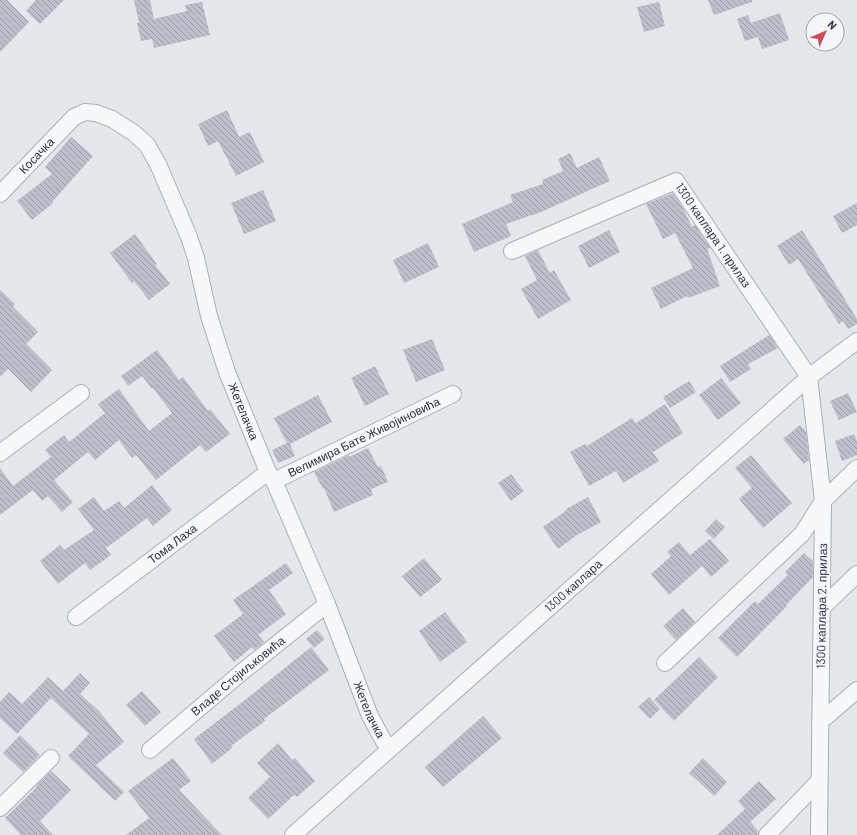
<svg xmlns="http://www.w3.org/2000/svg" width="857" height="835" font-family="Barlow,sans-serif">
<defs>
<pattern id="building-back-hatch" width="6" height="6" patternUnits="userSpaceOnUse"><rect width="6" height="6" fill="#bbc0ca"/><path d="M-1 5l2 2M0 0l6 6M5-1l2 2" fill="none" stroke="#989da6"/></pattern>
</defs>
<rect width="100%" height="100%" fill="#e4e7ec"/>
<!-- building -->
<g fill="url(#building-back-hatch)">
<polygon points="0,0 7,0 29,22 0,52"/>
<polygon points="36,0 64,0 40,24 26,11"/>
<polygon points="134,0 150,0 154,19 187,11 185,5 202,2 210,35 154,48 152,39 141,41 137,23 139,23"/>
<polygon points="708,0 752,0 752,2 714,15"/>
<polygon points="659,2 665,26 644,32 637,7"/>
<polygon points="780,13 789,40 762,49 758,37 745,41 737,19 748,15 751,23"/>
<polygon points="227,110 239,137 250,132 264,162 236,176 218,141 208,146 198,124"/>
<polygon points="71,137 93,156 52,202 53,203 32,220 17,201 52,174 45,167"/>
<polygon points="570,153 577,168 599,157 610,181 541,212 506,224 511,236 474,252 462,224 513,202 510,195 543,184 542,180 563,171 558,159"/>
<polygon points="263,190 276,221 244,234 231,203"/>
<polygon points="673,193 683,208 692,227 695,225 710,248 707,249 720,286 688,298 687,296 661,309 651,288 693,268 675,233 663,239 646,204"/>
<polygon points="857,203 857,225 842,233 833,216"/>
<polygon points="609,230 620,252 589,268 578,246"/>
<polygon points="802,230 857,319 857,324 848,329 843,321 839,324 798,259 789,265 777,246"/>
<polygon points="135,234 157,264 155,265 170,284 149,300 134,281 132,283 110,253"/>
<polygon points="428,243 439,267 404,283 393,260"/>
<polygon points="538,250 550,273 554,270 571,300 538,319 521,289 537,280 525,256"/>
<polygon points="0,290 15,304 13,307 38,332 26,344 52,370 31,392 8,369 0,377"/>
<polygon points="769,335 778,348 748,364 751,369 730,382 720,366"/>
<polygon points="432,339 445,370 416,382 403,350"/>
<polygon points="157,350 179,380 183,377 208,411 210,409 230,434 206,452 200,445 156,480 136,455 132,458 119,440 95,460 88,452 54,480 73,502 62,512 48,496 42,501 33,490 0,515 0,468 13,486 51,457 45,450 64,435 69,442 105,413 98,404 119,389 149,431 172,413 153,388 152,389 142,376 128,386 121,376"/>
<polygon points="375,366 389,394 365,406 351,378"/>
<polygon points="721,378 741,403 718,420 699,395"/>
<polygon points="689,381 696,392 670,408 663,397"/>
<polygon points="848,393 857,412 839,420 830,401"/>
<polygon points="318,395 332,422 290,444 295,456 278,463 272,450 287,443 274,418"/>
<polygon points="665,404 683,433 653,452 659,461 623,483 616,471 589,486 570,452 585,444 587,446 632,418 636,423"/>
<polygon points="800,425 806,432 809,460 804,464 783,439"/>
<polygon points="854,434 857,441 857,455 842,461 835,441"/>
<polygon points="368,448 378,467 381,466 388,482 371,489 373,495 334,512 324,488 323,489 314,472 349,455 349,457"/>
<polygon points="751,455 792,503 763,528 739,499 752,488 735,468"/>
<polygon points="511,474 524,491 511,501 498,483"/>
<polygon points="152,485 172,510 153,526 147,518 106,548 111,555 90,570 85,563 58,584 40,561 60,545 64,550 94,530 78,509 94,497 104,511 119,501 124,508"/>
<polygon points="588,497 601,522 577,535 558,549 543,527 567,510 566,509"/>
<polygon points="716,519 725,527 714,539 705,531"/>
<polygon points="710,539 729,561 711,577 702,566 669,595 651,574 671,556 667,552 679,542 690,555"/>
<polygon points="804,553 813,561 813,577 786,605 787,606 737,657 718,638 755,601 758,604 788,575 785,572"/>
<polygon points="424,558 442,580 420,597 402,576"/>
<polygon points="286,563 293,573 269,590 286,614 258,635 264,642 254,650 252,647 234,662 214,636 243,614 233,600"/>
<polygon points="683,608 695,622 676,640 663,626"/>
<polygon points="445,612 467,642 440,662 419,631"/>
<polygon points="317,630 325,639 314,648 306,639"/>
<polygon points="311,647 329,670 264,719 265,721 231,746 232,748 212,764 194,739 245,700"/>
<polygon points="699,657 718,677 674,721 654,700"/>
<polygon points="80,673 90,683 80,694 99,711 124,742 96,765 124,792 115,801 68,756 89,734 51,698 17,734 0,718 0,702 9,692 22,704 48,677 63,691"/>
<polygon points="142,691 161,712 145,726 126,705"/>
<polygon points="649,697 660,709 650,719 638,707"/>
<polygon points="483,716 502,738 443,787 425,767"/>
<polygon points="20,735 40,755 23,772 3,753"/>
<polygon points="278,743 292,760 295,758 315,781 297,797 294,795 268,819 248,798 270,777 257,763"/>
<polygon points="173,758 191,781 179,790 222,835 126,835 149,818 128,791"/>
<polygon points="703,758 727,782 714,796 689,773"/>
<polygon points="51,771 71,790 40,821 53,835 21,835 5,818 37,787 36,786"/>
<polygon points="759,781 776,799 750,822 758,831 758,835 717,835 745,809 738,801"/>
</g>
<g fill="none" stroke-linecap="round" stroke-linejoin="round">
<!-- minor casing -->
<g stroke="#a9aeb7" stroke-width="18">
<g id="minor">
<path id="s1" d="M0,194L74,117L85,112L96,113L112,119L134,133L147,145L158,164L189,237L196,258L209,316L227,372L268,472L274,481L327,604L370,716L383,740L389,748"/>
<path id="s2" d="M512,251L676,181L809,377L823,501L819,835"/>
<polyline points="0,453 81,393"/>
<path id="s3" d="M274,481L453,394"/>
<polyline points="822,608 857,574"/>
<path id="s4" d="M76,617L268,472"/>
<polyline points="665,663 802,534 823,501 857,468"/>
<polyline points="820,722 857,690"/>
<path id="s5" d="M150,750L242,672L327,604"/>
<polyline points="0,808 51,758"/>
<path id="s6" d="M293,835L809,377L857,341"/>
<polyline points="767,835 819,781"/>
</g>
</g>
<!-- minor -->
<use href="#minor" stroke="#f7f8fa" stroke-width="16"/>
</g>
<g text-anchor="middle" stroke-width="4" stroke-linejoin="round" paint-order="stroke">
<!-- street labels -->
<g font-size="12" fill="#2b3445" stroke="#f4f6f9">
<text dy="4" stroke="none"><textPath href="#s1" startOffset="53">Косачка</textPath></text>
<text dy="4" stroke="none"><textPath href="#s2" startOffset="244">1300 каплара 1. прилаз</textPath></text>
<text dy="4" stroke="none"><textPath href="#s1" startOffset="475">Жетелачка</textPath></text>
<text dy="4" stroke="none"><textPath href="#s3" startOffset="100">Велимира Бате Живојиновића</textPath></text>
<text dy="4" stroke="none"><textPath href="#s4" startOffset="121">Тома Лаха</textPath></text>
<text dy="4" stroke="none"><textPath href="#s6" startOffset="375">1300 каплара</textPath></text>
<text transform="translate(822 606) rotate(-89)" y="4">1300 каплара 2. прилаз</text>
<text dy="4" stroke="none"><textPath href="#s5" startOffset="115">Владе Стојиљковића</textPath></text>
<text dy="4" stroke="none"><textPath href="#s1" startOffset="799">Жетелачка</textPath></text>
</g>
</g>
<!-- north arrow -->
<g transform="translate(825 32) rotate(45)"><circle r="19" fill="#f4f6f9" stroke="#a4a8b1"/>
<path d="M0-3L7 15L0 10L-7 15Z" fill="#d1495b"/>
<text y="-6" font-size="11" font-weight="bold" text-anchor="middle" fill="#2b3445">N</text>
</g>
</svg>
